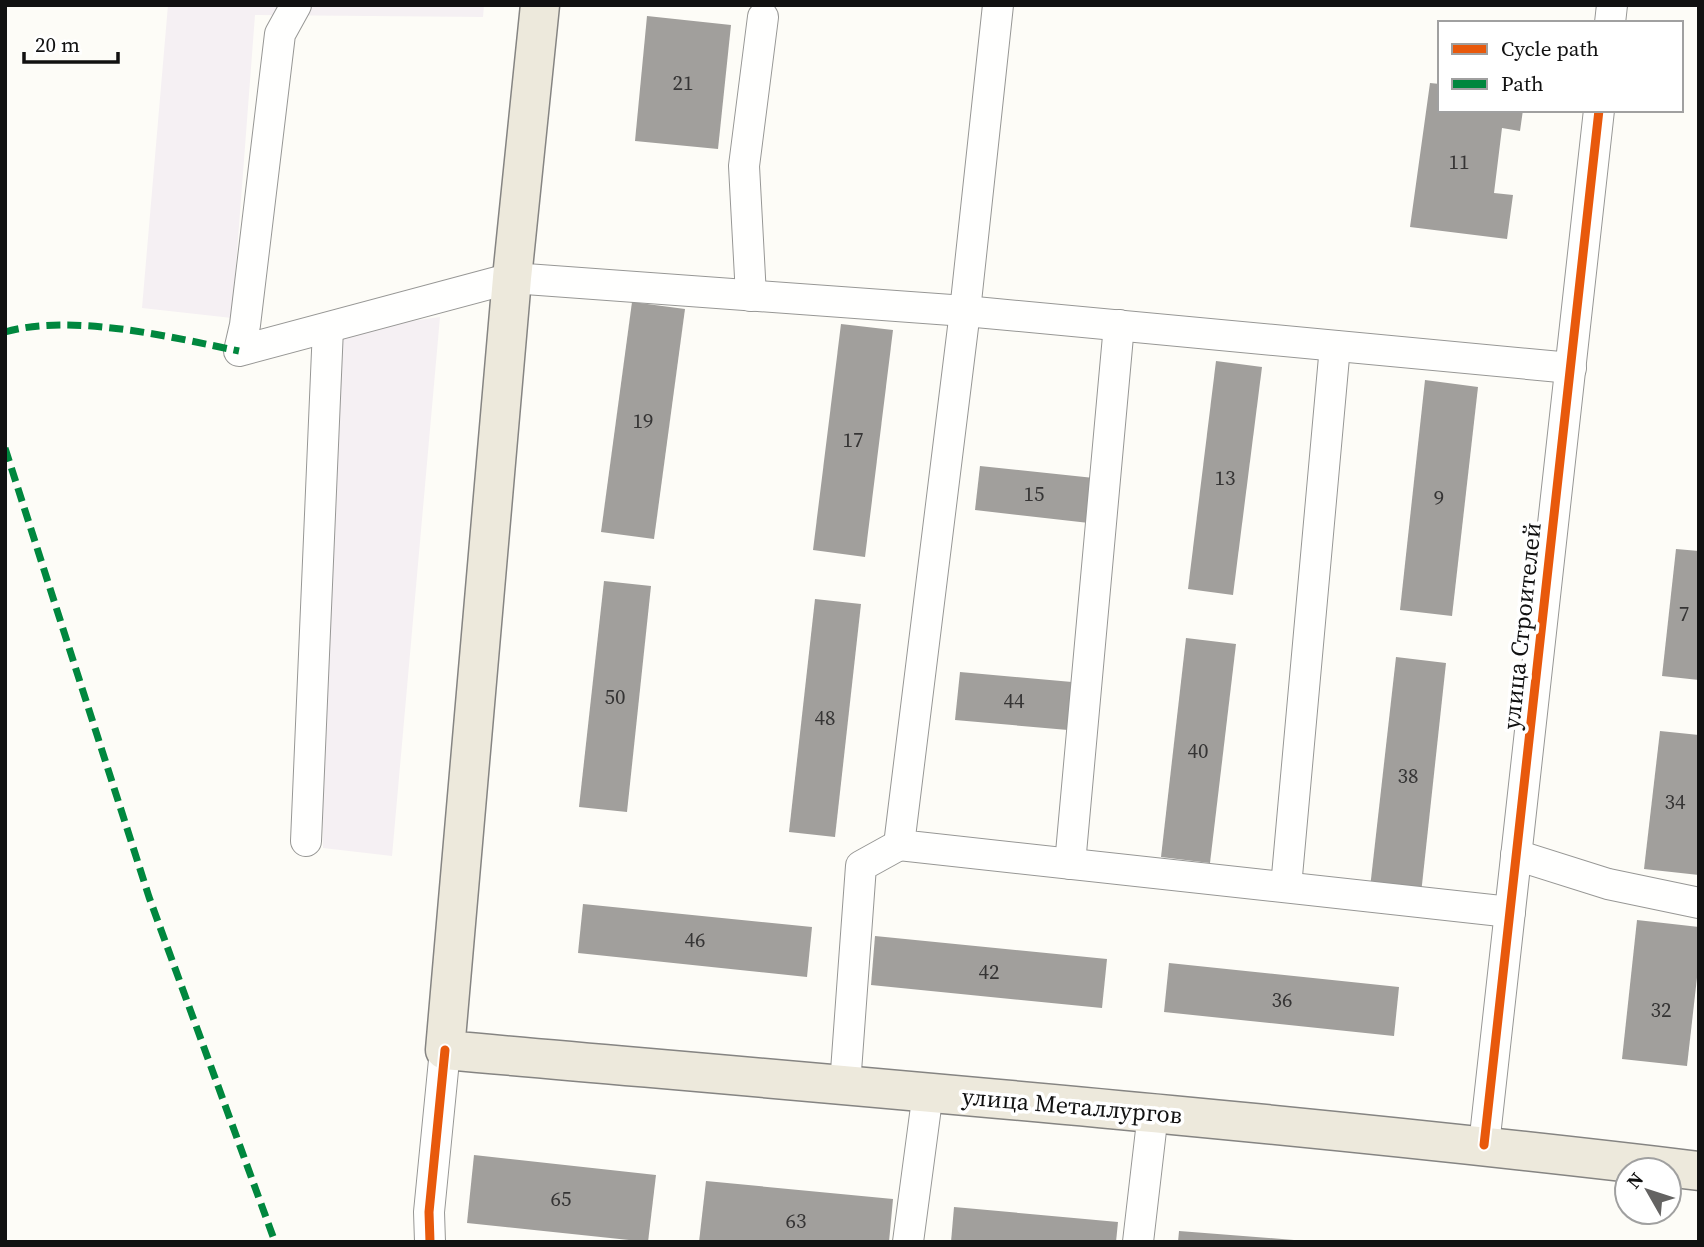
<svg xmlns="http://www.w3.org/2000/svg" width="1704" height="1247" font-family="'Source Serif 4',serif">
<rect width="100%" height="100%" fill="#fdfcf7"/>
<!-- industrial -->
<g fill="#f5f0f3">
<polygon points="168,5 484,5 483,17 255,15 232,318 142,308"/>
<polygon points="440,317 392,856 323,848 320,596 341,331"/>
</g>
<!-- building -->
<g fill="#a19f9c">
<polygon points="647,16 731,25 718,149 635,141"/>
<polygon points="1430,83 1440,84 1440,110 1523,110 1520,131 1502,128 1494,193 1513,195 1507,239 1410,227"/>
<polygon points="632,302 685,309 654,539 601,532"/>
<polygon points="841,324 893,330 865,557 813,550"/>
<polygon points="1216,361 1262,367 1233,595 1188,589"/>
<polygon points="1425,380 1478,387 1452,616 1400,610"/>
<polygon points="980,466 1094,478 1089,523 975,510"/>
<polygon points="1676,549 1699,551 1699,680 1662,676"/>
<polygon points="604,581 651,586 627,812 579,807"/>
<polygon points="815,599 861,604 835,837 789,832"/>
<polygon points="1186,638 1236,644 1210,863 1161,857"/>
<polygon points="1396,657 1446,663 1421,894 1370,888"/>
<polygon points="960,672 1072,682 1068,730 955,720"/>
<polygon points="1660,731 1699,735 1699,875 1644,869"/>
<polygon points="583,904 812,927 807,977 578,953"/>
<polygon points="1637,920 1699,927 1699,960 1687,1066 1622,1059"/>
<polygon points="875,936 1107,959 1102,1008 871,985"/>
<polygon points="1169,963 1399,987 1394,1036 1164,1012"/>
<polygon points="474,1155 656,1175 648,1242 467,1223"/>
<polygon points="706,1181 893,1199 889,1242 699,1242"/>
<polygon points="954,1207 1118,1222 1116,1242 951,1242"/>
<polygon points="1179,1231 1294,1240 1294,1242 1178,1242"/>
</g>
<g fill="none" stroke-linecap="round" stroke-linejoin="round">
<!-- minor casing -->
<g stroke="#979795" stroke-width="32">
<g id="minor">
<polyline points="296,5 280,34 245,325 239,351 512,278 965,311 1571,368"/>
<polyline points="998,5 965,311 899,845 1510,912"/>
<polyline points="1610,23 1612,5"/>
<polyline points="751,296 744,166 763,17"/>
<polyline points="306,841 328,328"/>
<polyline points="1516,855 1608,884 1699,903"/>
<polyline points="1070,864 1119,325"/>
<polyline points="1286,887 1335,346"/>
<polyline points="845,1085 861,866 899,845"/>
<polyline points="1484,1145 1599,110"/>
<polyline points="430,1242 429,1212 445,1050"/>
<polyline points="908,1242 928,1092"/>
<polyline points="1138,1242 1153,1113"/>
</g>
</g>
<!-- major casing -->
<g stroke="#858482" stroke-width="41">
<path id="major" d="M540,5L512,278L445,1050C863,1087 1282,1121 1699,1171"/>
</g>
<!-- minor -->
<use href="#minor" stroke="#fffffe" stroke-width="30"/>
<!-- major -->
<use href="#major" stroke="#ede9dc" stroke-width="38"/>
<!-- quiet -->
<g stroke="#00873e" stroke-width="7" stroke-dasharray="14 7" stroke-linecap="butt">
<path d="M5,332C72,313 171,337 239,351"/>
<polyline points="5,448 149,897 275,1242"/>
</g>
<!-- cycleway casing -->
<g stroke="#fff" stroke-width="13">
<g id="cycleway">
<polyline points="1484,1145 1599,110"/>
<polyline points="430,1242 429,1212 445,1050"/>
</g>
</g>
<!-- cycleway -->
<use href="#cycleway" stroke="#e8590c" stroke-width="9"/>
</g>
<g text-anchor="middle" stroke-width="7" stroke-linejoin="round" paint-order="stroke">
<!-- number labels -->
<g font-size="21" fill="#353434">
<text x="683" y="90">21</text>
<text x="1459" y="169">11</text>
<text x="643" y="428">19</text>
<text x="853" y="447">17</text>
<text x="1225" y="485">13</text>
<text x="1034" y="501">15</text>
<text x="1439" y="505">9</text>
<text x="1684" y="621">7</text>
<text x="615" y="704">50</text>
<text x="1014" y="708">44</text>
<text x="825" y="725">48</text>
<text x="1198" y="758">40</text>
<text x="1408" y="783">38</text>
<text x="1675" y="809">34</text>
<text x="695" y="947">46</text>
<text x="989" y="979">42</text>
<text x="1282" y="1007">36</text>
<text x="1661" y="1017">32</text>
<text x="561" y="1206">65</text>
<text x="796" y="1228">63</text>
</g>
<!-- street labels -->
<g font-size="24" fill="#111" stroke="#fff">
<text transform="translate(1522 626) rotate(-84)" y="8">улица Строителей</text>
<text transform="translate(1072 1106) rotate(5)" y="8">улица Металлургов</text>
</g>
</g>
<!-- border -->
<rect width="1704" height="1247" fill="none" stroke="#111111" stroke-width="14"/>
<!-- legend -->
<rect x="1438" y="21" width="245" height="91" fill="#ffffff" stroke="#a0a0a0" stroke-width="2"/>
<rect x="1452" y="44" width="35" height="10" fill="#e8590c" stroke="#a0a0a0" stroke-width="2"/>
<text x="1501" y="56" font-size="21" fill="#111111">Cycle path</text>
<rect x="1452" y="79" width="35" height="10" fill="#00873e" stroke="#a0a0a0" stroke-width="2"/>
<text x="1501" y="91" font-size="21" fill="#111111">Path</text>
<!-- north arrow -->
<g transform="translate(1648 1191) rotate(309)"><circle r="33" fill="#ffffff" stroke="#a0a0a0" stroke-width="2"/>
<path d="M0-5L12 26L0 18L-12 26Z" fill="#646362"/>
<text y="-10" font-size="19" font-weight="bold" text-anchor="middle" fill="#111111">N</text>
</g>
<!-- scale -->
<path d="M24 52v10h94v-10" fill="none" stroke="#111111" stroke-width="3.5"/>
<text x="35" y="52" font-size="21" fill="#111111" stroke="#ffffff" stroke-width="5" paint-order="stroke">20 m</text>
</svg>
